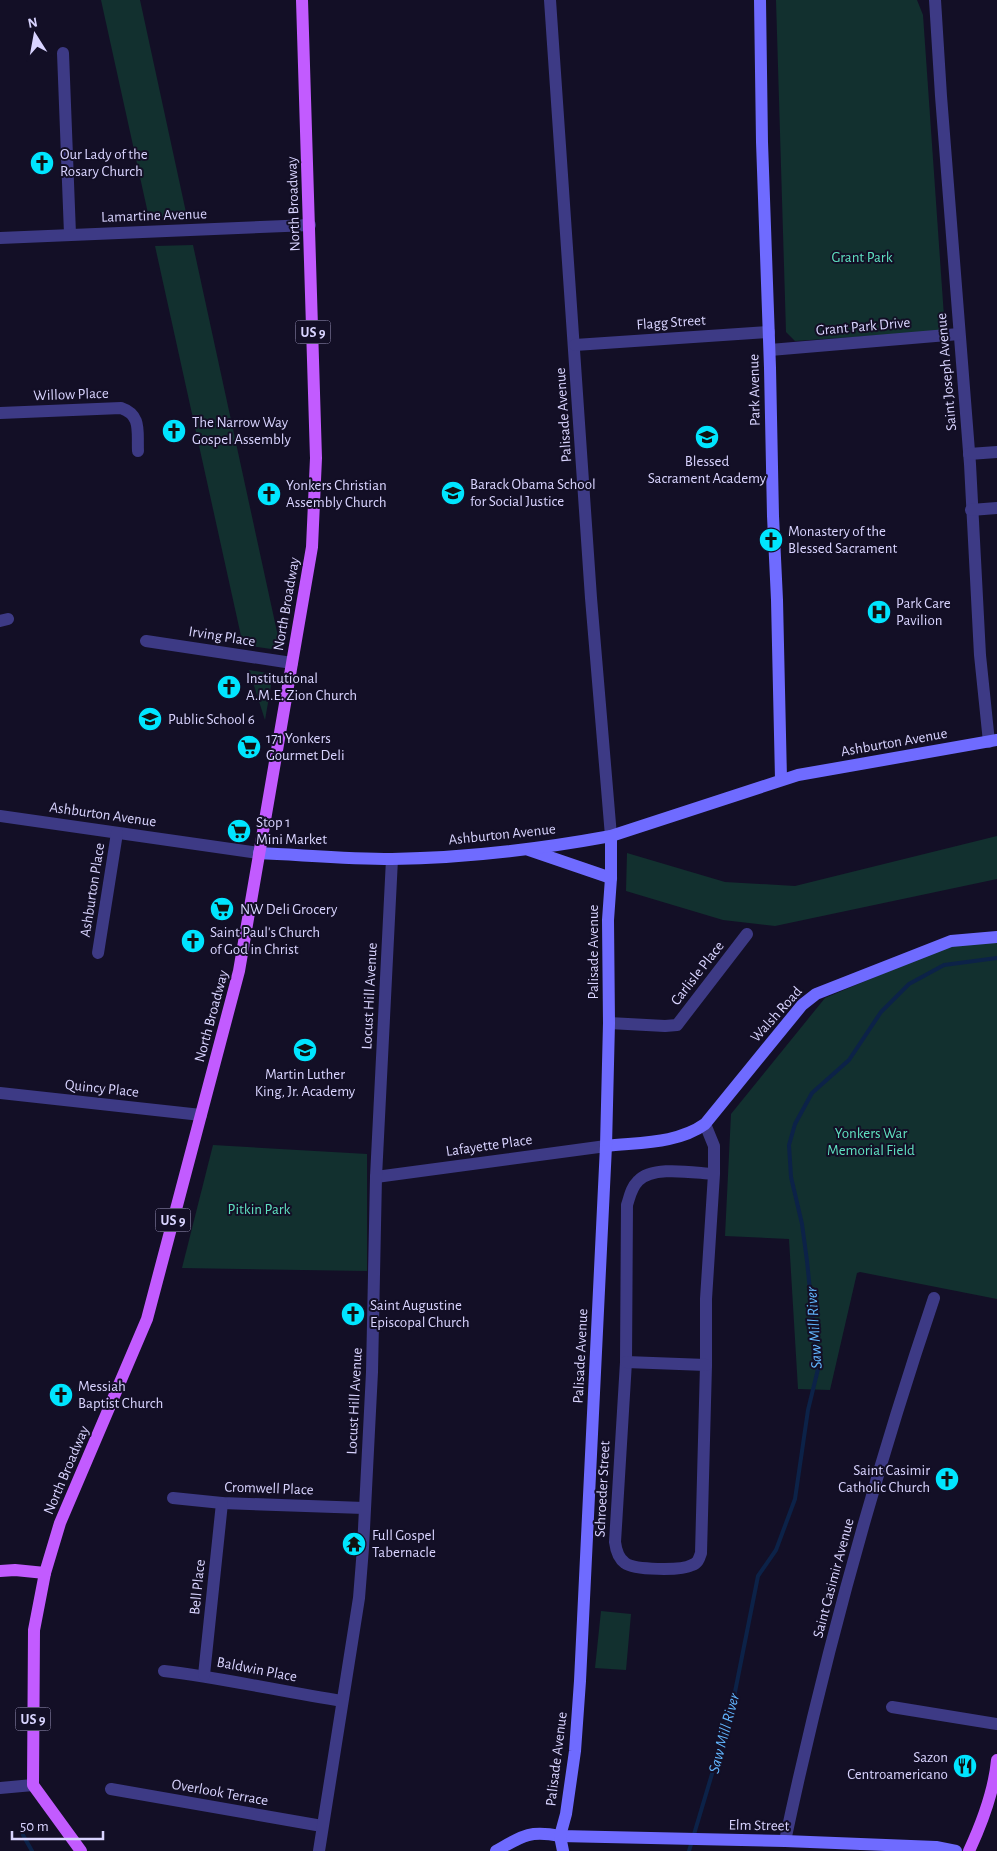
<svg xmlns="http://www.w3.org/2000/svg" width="997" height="1851" font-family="'Alegreya Sans',sans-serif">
<rect width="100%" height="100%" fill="#130f26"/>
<!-- green -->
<g fill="#12302f">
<polygon points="101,0 140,0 187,217 149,218"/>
<polygon points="776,0 917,0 923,15 945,331 795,341 786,332"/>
<polygon points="193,245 279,641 278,650 243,645 155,246"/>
<polygon points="249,670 273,674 265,720"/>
<polygon points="997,836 997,879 775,926 723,920 626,891 627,853 725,882 795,886"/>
<polygon points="997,941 997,1299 860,1272 857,1273 830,1390 798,1389 789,1239 725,1236 731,1114 825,998 953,944"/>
<polygon points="213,1145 367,1154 367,1271 182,1268"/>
<polygon points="601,1611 631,1614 626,1670 595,1668"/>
</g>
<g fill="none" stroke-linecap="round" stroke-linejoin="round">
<!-- stream -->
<g stroke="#0c2248" stroke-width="4">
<polyline points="23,1835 32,1851"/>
<polyline points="689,1851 732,1707 758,1576 776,1550 795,1499 808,1410 818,1369 807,1261 802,1224 791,1177 789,1145 795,1124 812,1093 849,1060 881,1012 909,984 944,965 997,958"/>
</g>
<!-- street -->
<g stroke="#3d3a85" stroke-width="12">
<polyline points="550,0 591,598 611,836"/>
<polyline points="935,0 941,96 970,464 980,655 989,742"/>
<polyline points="63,53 70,234"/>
<polyline points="0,238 310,225"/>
<polyline points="575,345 769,332"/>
<polyline points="770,350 959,334"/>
<path d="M0,413L121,408C142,415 137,432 138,451"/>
<polyline points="969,454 997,452"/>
<polyline points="971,510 997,508"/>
<polyline points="0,621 8,619"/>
<polyline points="146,641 292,663"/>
<polyline points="0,816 259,853"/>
<polyline points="98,953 117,833"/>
<polyline points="609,1023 665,1026 677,1025 747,934"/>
<polyline points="0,1093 201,1115"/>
<path d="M705,1124L714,1146V1174L706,1299V1365L701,1553C699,1559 698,1563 692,1565C681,1571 634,1570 625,1563C618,1558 616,1550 615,1542L626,1362L627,1205C630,1196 631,1188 638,1181C653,1165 694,1173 714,1174"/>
<polyline points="376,1177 606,1146"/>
<polyline points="626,1362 706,1365"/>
<polyline points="173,1498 222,1503 364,1508"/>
<path d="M164,1671C224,1678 283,1692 342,1701"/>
<polyline points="204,1675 222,1503"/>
<polyline points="892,1707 997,1724"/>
<polyline points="0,1788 33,1785"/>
<polyline points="111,1789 322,1826"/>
<path d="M785,1841C824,1658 874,1476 934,1298"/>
<polyline points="319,1851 359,1598 363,1548 372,1372 376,1177 392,859"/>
</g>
<!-- secondary -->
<g stroke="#6f6bff" stroke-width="12">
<polyline points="760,0 762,142 770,368 773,516 777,600 781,779"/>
<polyline points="529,850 611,878"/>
<path d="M259,853C303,855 348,859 392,859C465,858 540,849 611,836L798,775L997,740"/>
<path d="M606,1146C639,1142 677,1144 705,1124L802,1005L816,994L951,941L997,937"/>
<path d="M496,1851C522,1836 529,1830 560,1836L785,1841L936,1847L956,1851"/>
<polyline points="563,1851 560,1836 566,1814 575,1751 580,1681 606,1146 609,1023 608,920 611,878 611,836"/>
</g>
<!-- primary -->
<g stroke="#c25bff" stroke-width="12">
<polyline points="0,1571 15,1570 45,1573"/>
<polyline points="81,1851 33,1785 34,1630 45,1573 60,1523 147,1319 239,971 312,547 316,458 302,0"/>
<path d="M969,1851C982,1823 994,1792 997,1760"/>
</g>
</g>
<!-- icons -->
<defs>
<g id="church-disc" transform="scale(1.25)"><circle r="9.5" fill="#00e5ff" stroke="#130f26"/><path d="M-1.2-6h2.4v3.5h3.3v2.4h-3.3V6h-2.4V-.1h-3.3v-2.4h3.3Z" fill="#111"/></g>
<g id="school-disc" transform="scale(1.25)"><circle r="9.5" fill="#00e5ff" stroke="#130f26"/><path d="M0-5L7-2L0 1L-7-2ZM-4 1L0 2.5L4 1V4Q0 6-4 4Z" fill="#111"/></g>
<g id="hospital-disc" transform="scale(1.25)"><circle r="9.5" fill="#00e5ff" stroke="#130f26"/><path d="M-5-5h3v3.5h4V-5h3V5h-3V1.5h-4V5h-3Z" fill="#111"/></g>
<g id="supermarket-disc" transform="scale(1.25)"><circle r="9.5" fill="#00e5ff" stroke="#130f26"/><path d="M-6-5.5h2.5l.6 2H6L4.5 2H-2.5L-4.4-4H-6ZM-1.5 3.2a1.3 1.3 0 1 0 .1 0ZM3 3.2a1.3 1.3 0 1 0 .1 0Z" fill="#111"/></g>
<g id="temple-disc" transform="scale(1.25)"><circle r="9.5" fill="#00e5ff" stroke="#130f26"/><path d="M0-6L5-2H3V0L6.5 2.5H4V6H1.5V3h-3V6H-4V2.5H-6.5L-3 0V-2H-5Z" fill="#111"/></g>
<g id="restaurant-disc" transform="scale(1.25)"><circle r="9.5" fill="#00e5ff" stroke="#130f26"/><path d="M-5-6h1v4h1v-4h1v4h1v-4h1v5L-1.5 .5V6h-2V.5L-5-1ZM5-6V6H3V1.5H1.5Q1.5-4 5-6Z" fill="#111"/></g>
</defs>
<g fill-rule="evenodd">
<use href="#church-disc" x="42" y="163"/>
<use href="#church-disc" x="174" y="431"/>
<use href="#school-disc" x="707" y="437"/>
<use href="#school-disc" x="453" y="493"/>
<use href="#church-disc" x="269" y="494"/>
<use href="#church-disc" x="771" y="540"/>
<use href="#hospital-disc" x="879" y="612"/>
<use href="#church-disc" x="229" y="687"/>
<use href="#school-disc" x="150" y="719"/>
<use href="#supermarket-disc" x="249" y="747"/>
<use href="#supermarket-disc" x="239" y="831"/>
<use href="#supermarket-disc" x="222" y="909"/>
<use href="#church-disc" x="193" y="941"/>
<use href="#school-disc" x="305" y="1050"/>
<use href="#church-disc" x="353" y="1314"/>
<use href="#church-disc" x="61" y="1395"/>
<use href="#church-disc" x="947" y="1479"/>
<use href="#temple-disc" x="354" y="1544"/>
<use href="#restaurant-disc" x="965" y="1766"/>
</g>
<g text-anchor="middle" stroke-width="4" stroke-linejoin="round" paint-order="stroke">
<!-- shield labels -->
<g fill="#130f26" stroke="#9e99be" stroke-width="1">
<rect x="295.5" y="320.5" width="35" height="23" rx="4"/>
<rect x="155.5" y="1208.5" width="35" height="23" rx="4"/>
<rect x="15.5" y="1707.5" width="35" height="23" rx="4"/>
</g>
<g font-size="14" font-weight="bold" fill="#d9d4ff">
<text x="313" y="337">US 9</text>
<text x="173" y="1225">US 9</text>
<text x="33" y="1724">US 9</text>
</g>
<!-- poi labels -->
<g font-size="15" fill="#d9d4ff" stroke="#130f26" text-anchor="start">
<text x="60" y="159">Our Lady of the<tspan x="60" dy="17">Rosary Church</tspan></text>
<text x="192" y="427">The Narrow Way<tspan x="192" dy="17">Gospel Assembly</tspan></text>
<text x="707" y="466" text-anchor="middle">Blessed<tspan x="707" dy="17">Sacrament Academy</tspan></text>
<text x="470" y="489">Barack Obama School<tspan x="470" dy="17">for Social Justice</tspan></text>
<text x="286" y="490">Yonkers Christian<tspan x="286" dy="17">Assembly Church</tspan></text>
<text x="788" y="536">Monastery of the<tspan x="788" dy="17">Blessed Sacrament</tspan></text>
<text x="896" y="608">Park Care<tspan x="896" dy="17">Pavilion</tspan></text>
<text x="246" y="683">Institutional<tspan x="246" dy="17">A.M.E. Zion Church</tspan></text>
<text x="168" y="724">Public School 6</text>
<text x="266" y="743">171 Yonkers<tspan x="266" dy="17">Gourmet Deli</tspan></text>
<text x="256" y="827">Stop 1<tspan x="256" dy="17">Mini Market</tspan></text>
<text x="240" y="914">NW Deli Grocery</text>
<text x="210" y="937">Saint Paul's Church<tspan x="210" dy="17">of God in Christ</tspan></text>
<text x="305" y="1079" text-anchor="middle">Martin Luther<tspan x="305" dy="17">King, Jr. Academy</tspan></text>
<text x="370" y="1310">Saint Augustine<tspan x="370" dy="17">Episcopal Church</tspan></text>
<text x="78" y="1391">Messiah<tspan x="78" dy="17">Baptist Church</tspan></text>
<text x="930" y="1475" text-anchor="end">Saint Casimir<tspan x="930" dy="17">Catholic Church</tspan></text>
<text x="372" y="1540">Full Gospel<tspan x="372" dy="17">Tabernacle</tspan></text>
<text x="948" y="1762" text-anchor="end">Sazon<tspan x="948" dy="17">Centroamericano</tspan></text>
</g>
<!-- street labels -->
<g font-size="15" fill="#d9d4ff" stroke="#130f26">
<text transform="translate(293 204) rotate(-92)" y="5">North Broadway</text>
<text transform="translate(154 215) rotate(-2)" y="5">Lamartine Avenue</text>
<text transform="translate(671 322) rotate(-4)" y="5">Flagg Street</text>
<text transform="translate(863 326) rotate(-5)" y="5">Grant Park Drive</text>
<text transform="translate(946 372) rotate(-95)" y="5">Saint Joseph Avenue</text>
<text transform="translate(754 390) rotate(-91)" y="5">Park Avenue</text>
<text transform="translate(71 394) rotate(-2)" y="5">Willow Place</text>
<text transform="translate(563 415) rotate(-94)" y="5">Palisade Avenue</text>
<text transform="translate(286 604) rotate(-80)" y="5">North Broadway</text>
<text transform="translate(222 636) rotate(9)" y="5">Irving Place</text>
<text transform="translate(894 742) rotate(-10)" y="5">Ashburton Avenue</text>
<text transform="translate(103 814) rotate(8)" y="5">Ashburton Avenue</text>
<text transform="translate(502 834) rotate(-6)" y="5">Ashburton Avenue</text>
<text transform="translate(92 890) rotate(-81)" y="5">Ashburton Place</text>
<text transform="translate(593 952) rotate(-90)" y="5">Palisade Avenue</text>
<text transform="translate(697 973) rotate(-52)" y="5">Carlisle Place</text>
<text transform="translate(369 996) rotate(-87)" y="5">Locust Hill Avenue</text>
<text transform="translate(776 1014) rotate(-48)" y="5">Walsh Road</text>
<text transform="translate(211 1016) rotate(-75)" y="5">North Broadway</text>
<text transform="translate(102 1088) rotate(6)" y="5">Quincy Place</text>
<text transform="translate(489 1145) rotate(-8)" y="5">Lafayette Place</text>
<text transform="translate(580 1356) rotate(-87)" y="5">Palisade Avenue</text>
<text transform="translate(354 1401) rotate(-87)" y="5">Locust Hill Avenue</text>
<text transform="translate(66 1470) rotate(-67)" y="5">North Broadway</text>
<text transform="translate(269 1488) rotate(2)" y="5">Cromwell Place</text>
<text transform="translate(602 1489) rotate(-87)" y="5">Schroeder Street</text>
<text transform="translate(833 1578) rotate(-75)" y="5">Saint Casimir Avenue</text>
<text transform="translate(197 1587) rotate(-84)" y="5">Bell Place</text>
<text transform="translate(257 1669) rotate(11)" y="5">Baldwin Place</text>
<text transform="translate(556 1759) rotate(-83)" y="5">Palisade Avenue</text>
<text transform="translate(220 1792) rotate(10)" y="5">Overlook Terrace</text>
<text transform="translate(759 1825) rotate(1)" y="5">Elm Street</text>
</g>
<!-- park labels -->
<g font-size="15" fill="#5fe0c0" stroke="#130f26">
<text x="862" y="262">Grant Park</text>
<text x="871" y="1138">Yonkers War<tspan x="871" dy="17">Memorial Field</tspan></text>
<text x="259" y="1214">Pitkin Park</text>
</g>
<!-- water labels -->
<g font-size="16" font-style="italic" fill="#62b6ff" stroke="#130f26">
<text transform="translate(813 1328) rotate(-94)" y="6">Saw Mill River</text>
<text transform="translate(723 1733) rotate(-75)" y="6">Saw Mill River</text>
</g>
</g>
<!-- north arrow -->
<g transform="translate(35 35) rotate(349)" stroke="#130f26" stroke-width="4" paint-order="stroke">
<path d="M0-4L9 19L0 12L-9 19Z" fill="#d9d4ff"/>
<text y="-8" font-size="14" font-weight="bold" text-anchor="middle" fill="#d9d4ff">N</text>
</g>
<!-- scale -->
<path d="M12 1831v8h91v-8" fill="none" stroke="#d9d4ff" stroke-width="2.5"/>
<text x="20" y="1831" font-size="15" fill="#d9d4ff" stroke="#130f26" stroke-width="4" paint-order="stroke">50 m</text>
</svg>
